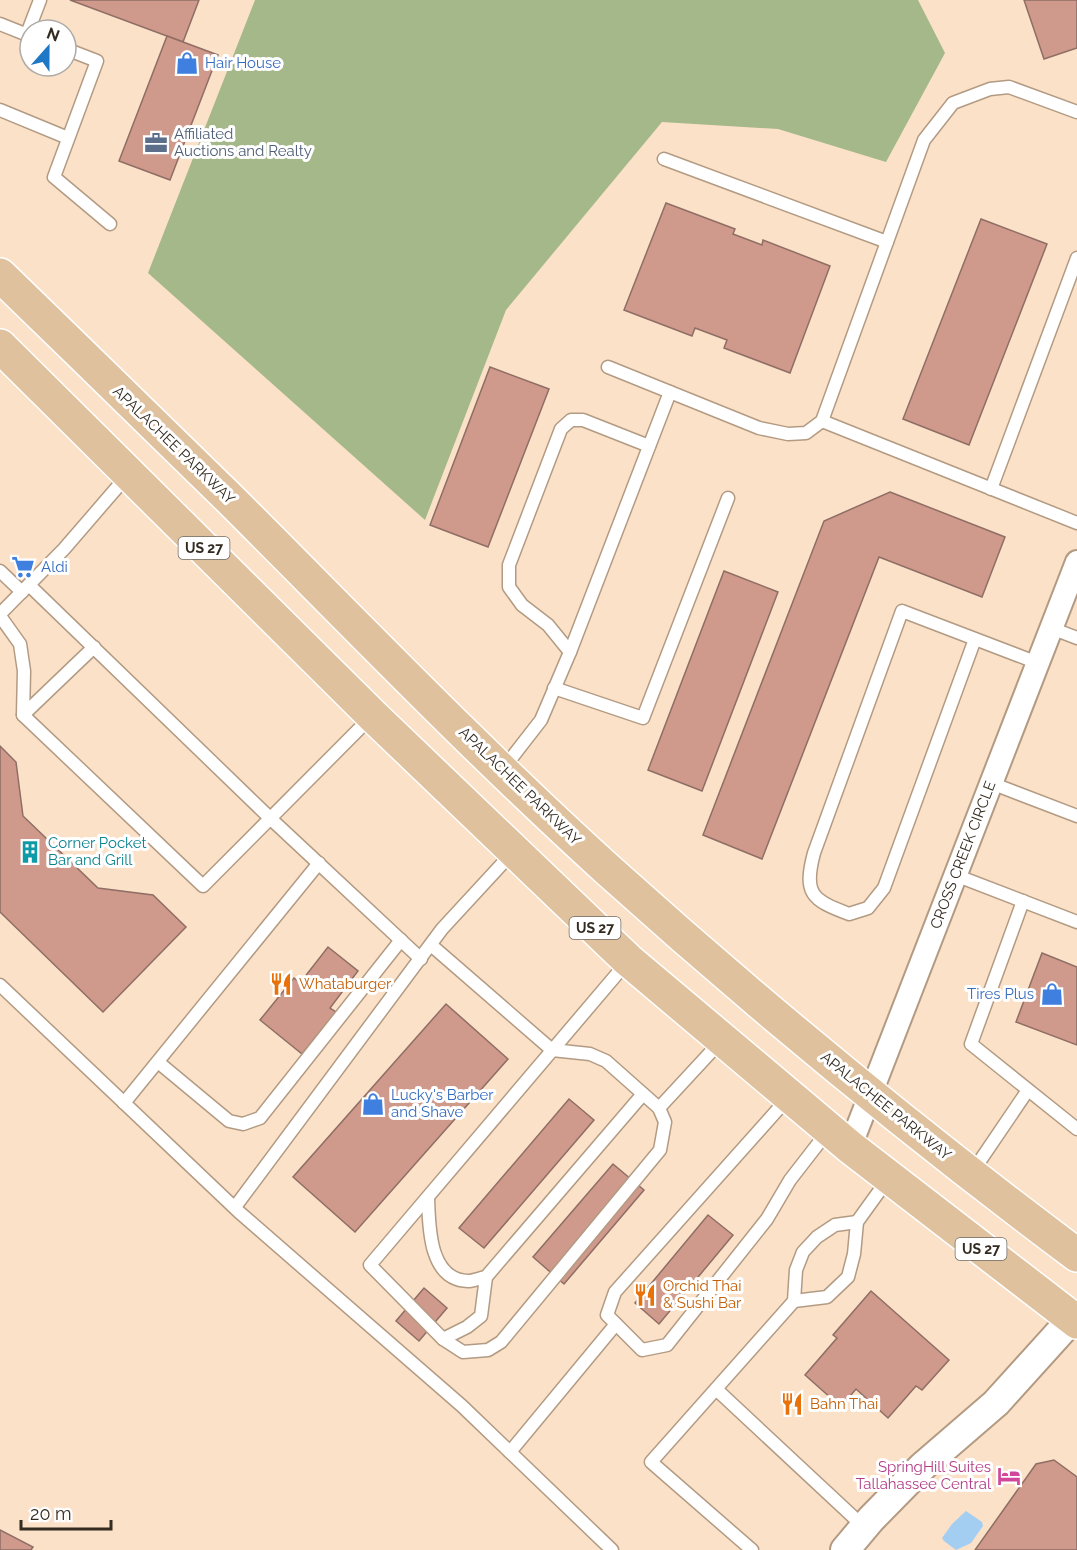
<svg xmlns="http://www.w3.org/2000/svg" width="1077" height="1550" font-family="Raleway,sans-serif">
<rect width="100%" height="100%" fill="#fbe1c8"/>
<!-- forest -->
<polygon fill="#a4b889" points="255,0 918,0 945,53 886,162 778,129 662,122 506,310 425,520 148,273"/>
<!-- water -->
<polygon fill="#a3cef2" points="966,1511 982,1522 983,1526 971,1543 956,1550 944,1541 942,1538 952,1524"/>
<!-- building -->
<g fill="#cf998b" stroke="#8f6e65" stroke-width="1.5">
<polygon points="70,0 199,0 183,42"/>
<polygon points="1024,0 1077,0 1077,48 1044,59"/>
<polygon points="167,36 218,55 170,180 119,161"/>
<polygon points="666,203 735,229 733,234 762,245 763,240 830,266 790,373 724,348 727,340 695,328 692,336 624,310"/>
<polygon points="981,219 1047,244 969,445 903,419"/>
<polygon points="490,367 549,389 488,547 430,525"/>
<polygon points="890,492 1005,537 982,597 879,557 762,859 703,835 824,521"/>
<polygon points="724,571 778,592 702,791 648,770"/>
<polygon points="0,746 16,762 23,816 98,888 153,895 186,927 103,1012 0,912"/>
<polygon points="328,947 358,971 330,1008 336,1012 302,1054 260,1020 294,978 300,983"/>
<polygon points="1042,953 1077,967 1077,1045 1016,1022"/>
<polygon points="446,1004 508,1059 355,1232 293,1177"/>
<polygon points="569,1099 594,1120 484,1248 459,1228"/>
<polygon points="613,1164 644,1190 564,1284 533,1257"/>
<polygon points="708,1215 733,1235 659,1324 635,1303"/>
<polygon points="424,1288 447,1308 419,1341 396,1321"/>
<polygon points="871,1291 949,1360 922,1390 916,1386 888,1418 856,1389 841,1407 805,1375 837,1338 833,1335"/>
<polygon points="1054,1460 1077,1477 1077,1550 975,1550 1036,1464"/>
<polygon points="0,1530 33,1547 31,1550 0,1550"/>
</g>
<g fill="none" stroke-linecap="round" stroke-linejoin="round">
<!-- service casing -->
<g stroke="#b39b83" stroke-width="15">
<g id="service">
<polyline points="0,24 30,36"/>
<polyline points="27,34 40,0"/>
<polyline points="66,49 97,61 54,177 110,224"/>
<polyline points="0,110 68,138"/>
<polyline points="664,159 887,242"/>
<polyline points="608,367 759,428 788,434 806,433 822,421 924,140 953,103 990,89 1009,87 1077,112"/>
<polyline points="822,421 1077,523"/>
<polyline points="991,489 1077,258"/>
<polyline points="0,571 22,592"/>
<polyline points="29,585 271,819 421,959"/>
<polyline points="0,614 64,549 127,476"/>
<polyline points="0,616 20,644 24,671 23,715 203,886 372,716"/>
<polyline points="1051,628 1077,638"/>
<path d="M975,639L884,888L868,908L849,914C812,900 803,894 814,853L902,611L1038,663"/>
<polyline points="570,652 548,625 522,605 509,587 509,565 561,429 571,420 583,420 649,446"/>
<polyline points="554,688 643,718 728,498"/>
<polyline points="23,715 94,647"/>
<polyline points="503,769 541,720 570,652 670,392"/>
<polyline points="991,783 1077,816"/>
<polyline points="955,875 1077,922"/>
<polyline points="1023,901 971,1044 1077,1129"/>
<polyline points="431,945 552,1050 590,1054 606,1061 659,1108 665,1122 660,1150 501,1342 488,1350 463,1352 443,1339 370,1265 628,961"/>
<polyline points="0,985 239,1212 462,1406 612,1550"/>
<polyline points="158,1062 229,1121 243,1124 260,1118 401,940"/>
<polyline points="788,1098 615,1292 607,1315 642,1350 667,1345 767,1219 790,1180 828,1131"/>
<polyline points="124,1103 319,863"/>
<polyline points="659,1108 721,1041"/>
<polyline points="971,1174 1028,1090"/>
<path d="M428,1197C429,1224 428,1280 468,1281C473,1281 480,1278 486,1277L643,1094"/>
<polyline points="235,1207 442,929 513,852"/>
<polyline points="794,1301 827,1297 848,1277 854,1254 857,1222 888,1179"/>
<polyline points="443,1339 467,1327 481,1316 486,1277"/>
<polyline points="716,1389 864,1527"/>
<polyline points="510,1452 616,1324"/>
<polyline points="752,1550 651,1462 794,1301 796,1270 803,1252 817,1237 835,1225 857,1222"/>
</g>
</g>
<!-- minor casing -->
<g stroke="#b39b83" stroke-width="26">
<polyline id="minor" points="850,1147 1077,562"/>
</g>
<!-- tertiary casing -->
<g stroke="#b39b83" stroke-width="32">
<polyline id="tertiary" points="845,1550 871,1519 923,1466 996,1403 1072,1319"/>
</g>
<!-- primary casing -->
<g stroke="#fff" stroke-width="36">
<g id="primary">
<path d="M0,275C77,350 155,425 231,500C355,624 477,751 607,869C758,1005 915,1134 1077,1255"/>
<polyline points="0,346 372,715 628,960 850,1147 1077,1322"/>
</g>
</g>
<!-- service -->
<use href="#service" stroke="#fff" stroke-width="12"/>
<!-- minor -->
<use href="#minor" stroke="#fff" stroke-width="22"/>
<!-- tertiary -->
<use href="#tertiary" stroke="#fff" stroke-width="28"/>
<!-- primary -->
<use href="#primary" stroke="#dfc19d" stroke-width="33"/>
</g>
<!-- icons -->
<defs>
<g id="shop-bare" transform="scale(1.8)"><path d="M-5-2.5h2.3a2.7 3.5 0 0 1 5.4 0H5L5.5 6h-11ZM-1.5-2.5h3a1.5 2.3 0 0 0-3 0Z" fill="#3f7fe0" stroke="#fff" stroke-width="2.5" paint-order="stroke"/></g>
<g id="office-bare" transform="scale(1.8)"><path d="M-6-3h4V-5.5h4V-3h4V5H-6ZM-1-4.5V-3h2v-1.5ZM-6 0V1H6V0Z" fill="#5c6f8a" stroke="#fff" stroke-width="2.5" paint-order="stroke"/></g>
<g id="supermarket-bare" transform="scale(1.8)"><path d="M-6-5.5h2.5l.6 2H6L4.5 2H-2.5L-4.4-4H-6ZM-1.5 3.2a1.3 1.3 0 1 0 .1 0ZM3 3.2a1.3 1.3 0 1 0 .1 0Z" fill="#3f7fe0" stroke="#fff" stroke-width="2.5" paint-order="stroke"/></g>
<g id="building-bare" transform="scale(1.8)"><path d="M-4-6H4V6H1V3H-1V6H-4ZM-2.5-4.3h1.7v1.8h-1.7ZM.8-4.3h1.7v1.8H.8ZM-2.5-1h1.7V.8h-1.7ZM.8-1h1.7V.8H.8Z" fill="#0f9aa8" stroke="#fff" stroke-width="2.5" paint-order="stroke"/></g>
<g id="restaurant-bare" transform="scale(1.8)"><path d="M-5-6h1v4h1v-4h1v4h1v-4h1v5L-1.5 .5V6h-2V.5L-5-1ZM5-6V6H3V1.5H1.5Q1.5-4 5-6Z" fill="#e8710a" stroke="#fff" stroke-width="2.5" paint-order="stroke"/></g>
<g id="hotel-bare" transform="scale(1.8)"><path d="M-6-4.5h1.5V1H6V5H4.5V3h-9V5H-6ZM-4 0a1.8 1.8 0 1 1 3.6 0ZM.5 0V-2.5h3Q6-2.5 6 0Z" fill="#d1479c" stroke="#fff" stroke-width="2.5" paint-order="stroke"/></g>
</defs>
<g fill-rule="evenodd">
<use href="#shop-bare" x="187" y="63"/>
<use href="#office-bare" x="156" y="143"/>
<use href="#supermarket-bare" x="23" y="567"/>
<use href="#building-bare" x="30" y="852"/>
<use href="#restaurant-bare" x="281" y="984"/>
<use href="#shop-bare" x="1052" y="994"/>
<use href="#shop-bare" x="373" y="1104"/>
<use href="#restaurant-bare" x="645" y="1295"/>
<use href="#restaurant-bare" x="792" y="1404"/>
<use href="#hotel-bare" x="1009" y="1476"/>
</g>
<g text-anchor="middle" stroke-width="6" stroke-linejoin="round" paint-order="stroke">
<!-- shield labels -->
<g fill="#fff" stroke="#716b64" stroke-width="1.5">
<rect x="178.5" y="537" width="51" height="22" rx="4.5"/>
<rect x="569.5" y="917" width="51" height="22" rx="4.5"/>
<rect x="955.5" y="1238" width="51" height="22" rx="4.5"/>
</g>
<g font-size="14" font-weight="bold" fill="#342b21">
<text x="204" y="553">US 27</text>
<text x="595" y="933">US 27</text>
<text x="981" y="1254">US 27</text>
</g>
<!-- shop labels -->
<g font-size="15" fill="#366cbe" stroke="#fff" text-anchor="start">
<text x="205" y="68">Hair House</text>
<text x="41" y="572">Aldi</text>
<text x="1034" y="999" text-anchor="end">Tires Plus</text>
<text x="391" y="1100">Lucky's Barber<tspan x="391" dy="17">and Shave</tspan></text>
</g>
<!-- service labels -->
<g font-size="15" fill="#4e5e75" stroke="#fff" text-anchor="start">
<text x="174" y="139">Affiliated<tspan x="174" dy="17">Auctions and Realty</tspan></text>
</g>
<!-- street labels -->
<g font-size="15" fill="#342b21" stroke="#fff">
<text transform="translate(174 445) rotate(44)" y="5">APALACHEE PARKWAY</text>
<text transform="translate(520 786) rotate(44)" y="5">APALACHEE PARKWAY</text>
<text transform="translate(963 855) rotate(-69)" y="5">CROSS CREEK CIRCLE</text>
<text transform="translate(886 1106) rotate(39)" y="5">APALACHEE PARKWAY</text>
</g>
<!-- culture labels -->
<g font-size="15" fill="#0d838f" stroke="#fff" text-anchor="start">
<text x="48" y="848">Corner Pocket<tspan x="48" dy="17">Bar and Grill</tspan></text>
</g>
<!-- food labels -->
<g font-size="15" fill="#c56008" stroke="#fff" text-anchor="start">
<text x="299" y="989">Whataburger</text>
<text x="663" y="1291">Orchid Thai<tspan x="663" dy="17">&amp; Sushi Bar</tspan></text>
<text x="810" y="1409">Bahn Thai</text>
</g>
<!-- hotel labels -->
<g font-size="15" fill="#b23c85" stroke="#fff" text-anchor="end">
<text x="991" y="1472">SpringHill Suites<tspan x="991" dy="17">Tallahassee Central</tspan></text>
</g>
</g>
<!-- north arrow -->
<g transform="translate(48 48) rotate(21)"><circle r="28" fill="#ffffff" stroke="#aeaaa6" stroke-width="1.5"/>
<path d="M0-4.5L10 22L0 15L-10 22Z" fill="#1e78c5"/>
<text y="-9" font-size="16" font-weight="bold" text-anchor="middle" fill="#342b21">N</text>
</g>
<!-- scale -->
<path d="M21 1520v9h90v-9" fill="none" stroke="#342b21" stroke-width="3"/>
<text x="30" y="1520" font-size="18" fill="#342b21" stroke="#ffffff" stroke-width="4.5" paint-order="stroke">20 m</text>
</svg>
